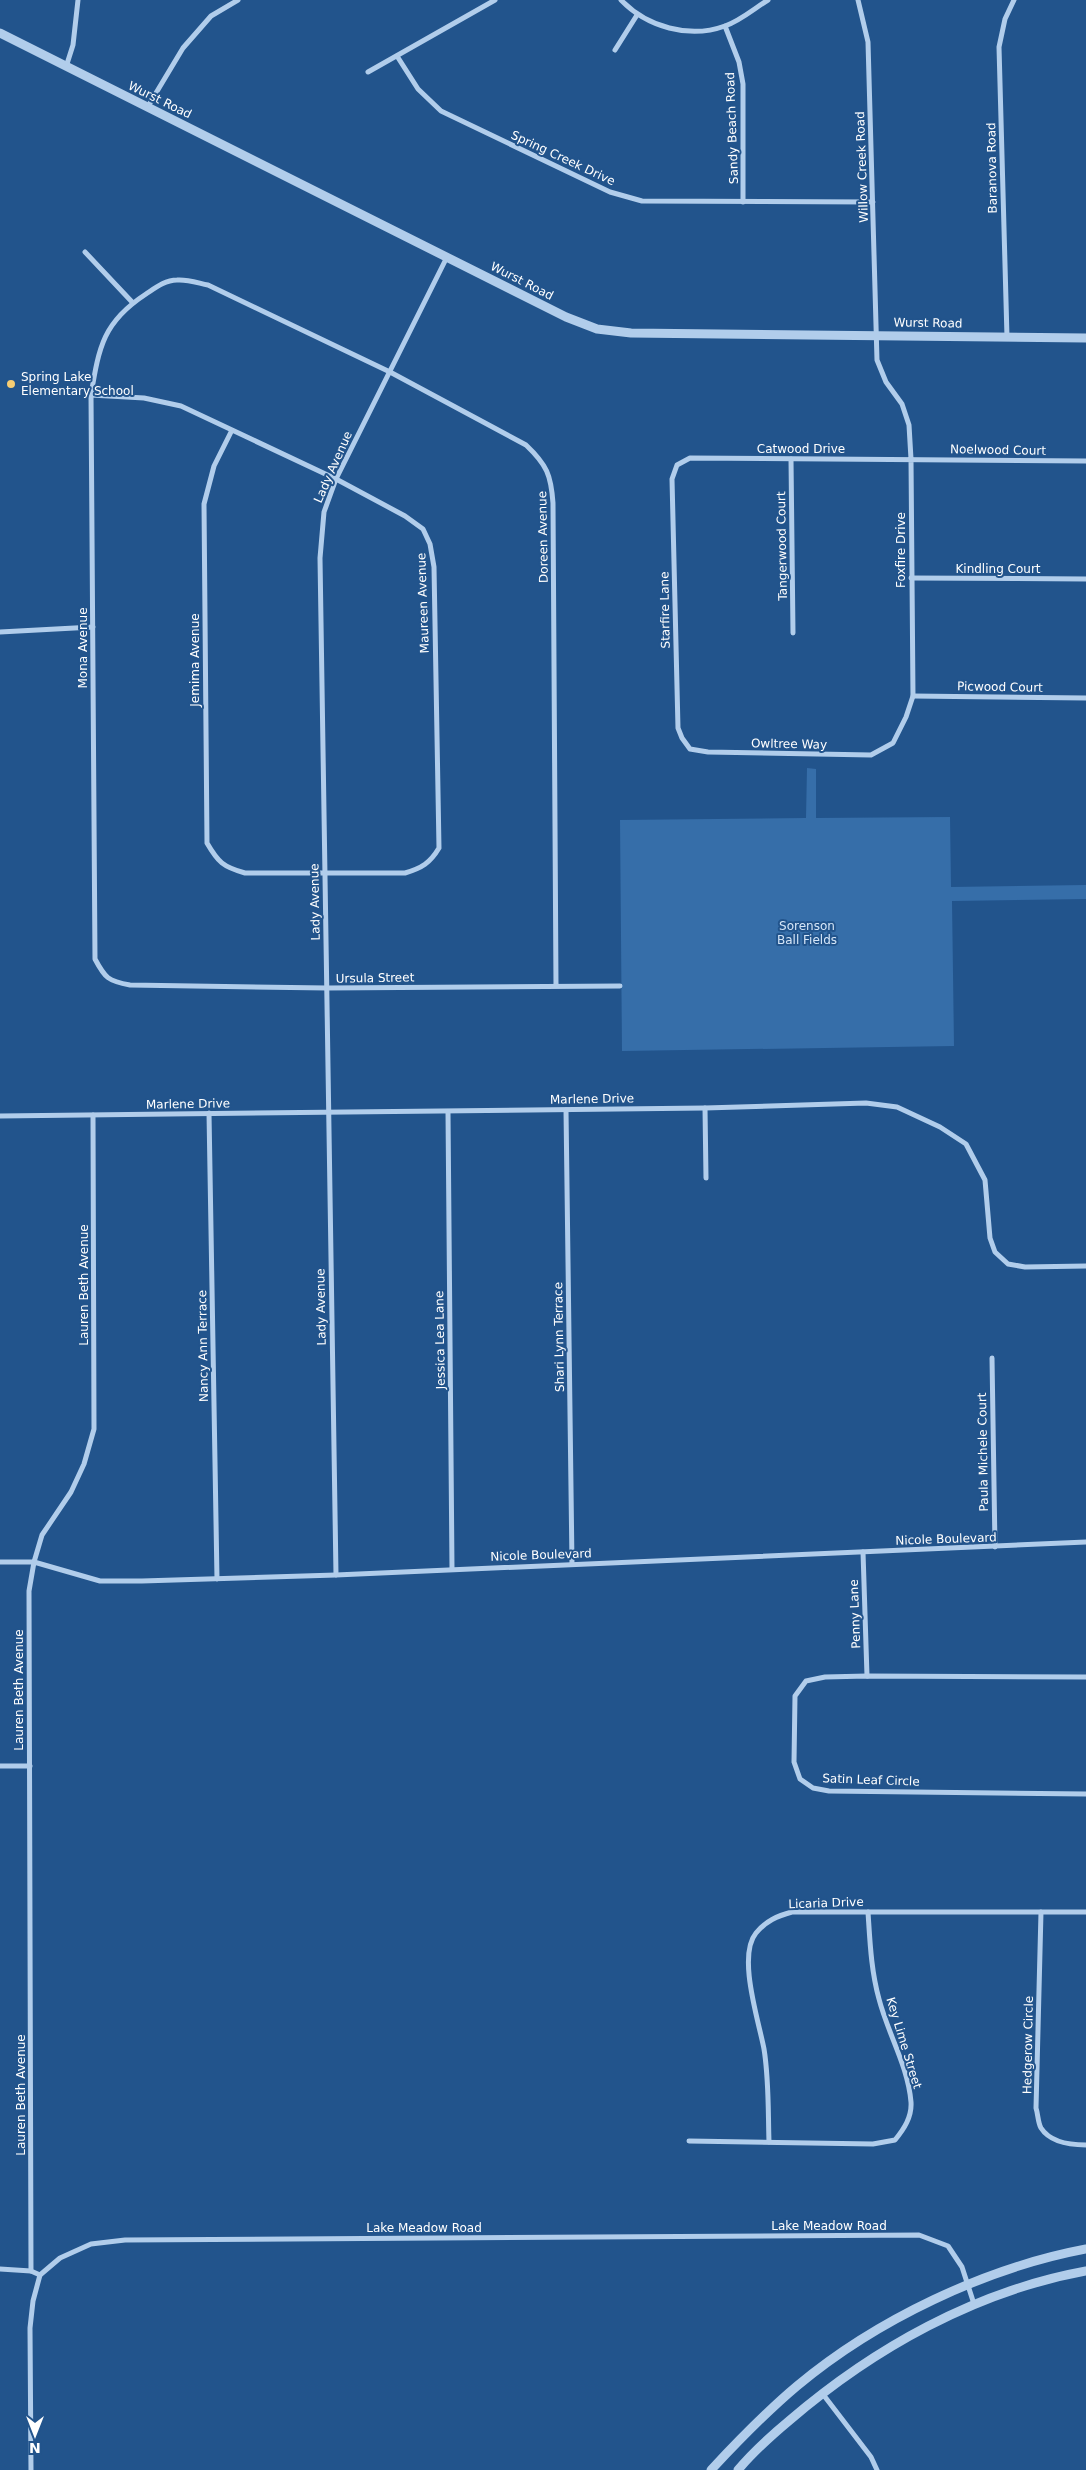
<svg xmlns="http://www.w3.org/2000/svg" width="1086" height="2470" font-family="'DejaVu Sans',sans-serif">
<rect width="100%" height="100%" fill="#22548c"/>
<!-- green -->
<polygon fill="#366ea9" points="807,768 816,769 816,818 950,817 951,887 1086,885 1086,899 952,901 954,1046 622,1051 620,820 806,818"/>
<g fill="none" stroke-linecap="round" stroke-linejoin="round">
<!-- minor -->
<g stroke="#b1cdeb" stroke-width="5">
<path d="M621,0C647,27 689,39 725,26C740,21 755,8 768,0"/>
<polyline points="858,0 868,42 877,360 886,382 902,404 909,425 911,459 913,696 906,717 893,743 871,755 708,752 690,749 682,738 678,728 672,479 677,465 690,458 1086,461"/>
<polyline points="725,26 739,62 743,84 743,202"/>
<polyline points="615,50 637,15"/>
<polyline points="397,56 418,89 441,111 610,192 642,201 873,202"/>
<polyline points="66,67 73,45 78,0"/>
<polyline points="368,72 495,0"/>
<polyline points="147,108 183,48 211,16 238,0"/>
<polyline points="85,252 133,303"/>
<polyline points="1007,337 999,47 1005,19 1014,0"/>
<path d="M91,395L144,398L181,406L336,479L405,516L423,529L430,544L434,567L439,848C430,863 422,868 405,873H245C223,867 218,862 207,843L204,504L214,466L232,430"/>
<polyline points="791,459 793,633"/>
<polyline points="911,578 1086,579"/>
<polyline points="0,632 93,627"/>
<polyline points="913,696 1086,698"/>
<path d="M556,986L553,503C551,475 547,465 526,445L390,372L208,285C198,283 187,279 177,280C165,280 155,288 146,294C103,322 99,347 91,395L95,959C105,978 108,981 130,985L327,988L620,986"/>
<polyline points="705,1108 706,1178"/>
<polyline points="566,1110 572,1564"/>
<polyline points="448,1112 452,1569"/>
<polyline points="209,1113 217,1579"/>
<polyline points="0,1116 705,1108 866,1103 897,1107 940,1127 966,1144 985,1180 990,1238 995,1252 1008,1264 1025,1267 1086,1266"/>
<polyline points="992,1358 995,1547"/>
<polyline points="863,1552 867,1676"/>
<polyline points="0,1562 34,1562 100,1581 142,1581 336,1575 1086,1542"/>
<polyline points="336,1575 320,558 324,512 336,479 447,257"/>
<polyline points="1086,1677 867,1676 825,1677 806,1681 795,1696 794,1762 800,1779 813,1788 829,1791 1086,1794"/>
<polyline points="0,1766 30,1766"/>
<path d="M1041,1912L1036,2108C1038,2114 1038,2123 1041,2128C1050,2142 1071,2145 1086,2145"/>
<path d="M689,2141L873,2144L895,2140C904,2129 912,2117 911,2102C908,2066 888,2034 879,1999C871,1970 870,1942 868,1912"/>
<path d="M769,2142C768,2111 769,2079 764,2049C759,2022 737,1956 756,1933C766,1921 777,1916 792,1912H1086"/>
<polyline points="0,2269 31,2271"/>
<polyline points="40,2275 31,2271 29,1591 34,1562 42,1535 71,1492 84,1464 94,1429 93,1115"/>
<polyline points="822,2393 871,2457 877,2470"/>
<polyline points="31,2470 30,2328 33,2301 40,2275 60,2258 91,2244 125,2240 919,2235 948,2246 962,2267 974,2304"/>
</g>
<!-- tertiary -->
<g stroke="#b1cdeb" stroke-width="9">
<polyline points="0,33 566,317 597,329 631,333 1086,338"/>
<path d="M711,2470C738,2441 766,2412 797,2386C876,2320 985,2268 1086,2249"/>
<path d="M738,2470C753,2452 772,2435 790,2420C874,2348 976,2291 1086,2271"/>
</g>
</g>
<!-- markers -->
<circle fill="#f7cd73" stroke="#22548c" stroke-width="2" cx="11" cy="384" r="5"/>
<g text-anchor="middle" stroke-width="4" stroke-linejoin="round" paint-order="stroke">
<!-- street labels -->
<g font-size="12" fill="#fff" stroke="#22548c">
<text transform="translate(160 100) rotate(26)" y="4">Wurst Road</text>
<text transform="translate(732 128) rotate(-92)" y="4">Sandy Beach Road</text>
<text transform="translate(563 158) rotate(25)" y="4">Spring Creek Drive</text>
<text transform="translate(862 167) rotate(-92)" y="4">Willow Creek Road</text>
<text transform="translate(992 168) rotate(-91)" y="4">Baranova Road</text>
<text transform="translate(522 281) rotate(27)" y="4">Wurst Road</text>
<text transform="translate(928 323) rotate(1)" y="4">Wurst Road</text>
<text x="801" y="453">Catwood Drive</text>
<text transform="translate(998 450) rotate(1)" y="4">Noelwood Court</text>
<text transform="translate(333 467) rotate(-66)" y="4">Lady Avenue</text>
<text transform="translate(543 537) rotate(-91)" y="4">Doreen Avenue</text>
<text transform="translate(782 546) rotate(-91)" y="4">Tangerwood Court</text>
<text transform="translate(901 550) rotate(-90)" y="4">Foxfire Drive</text>
<text x="998" y="573">Kindling Court</text>
<text transform="translate(423 603) rotate(-92)" y="4">Maureen Avenue</text>
<text transform="translate(665 610) rotate(-91)" y="4">Starfire Lane</text>
<text transform="translate(83 648) rotate(-90)" y="4">Mona Avenue</text>
<text transform="translate(195 660) rotate(-90)" y="4">Jemima Avenue</text>
<text transform="translate(1000 687) rotate(1)" y="4">Picwood Court</text>
<text transform="translate(789 744) rotate(1)" y="4">Owltree Way</text>
<text transform="translate(315 902) rotate(-91)" y="4">Lady Avenue</text>
<text transform="translate(375 978) rotate(-1)" y="4">Ursula Street</text>
<text transform="translate(592 1099) rotate(-1)" y="4">Marlene Drive</text>
<text transform="translate(188 1104) rotate(-1)" y="4">Marlene Drive</text>
<text transform="translate(84 1285) rotate(-90)" y="4">Lauren Beth Avenue</text>
<text transform="translate(321 1307) rotate(-91)" y="4">Lady Avenue</text>
<text transform="translate(559 1337) rotate(-91)" y="4">Shari Lynn Terrace</text>
<text transform="translate(440 1340) rotate(-91)" y="4">Jessica Lea Lane</text>
<text transform="translate(203 1346) rotate(-91)" y="4">Nancy Ann Terrace</text>
<text transform="translate(983 1452) rotate(-91)" y="4">Paula Michele Court</text>
<text transform="translate(946 1539) rotate(-2)" y="4">Nicole Boulevard</text>
<text transform="translate(541 1555) rotate(-2)" y="4">Nicole Boulevard</text>
<text transform="translate(855 1614) rotate(-92)" y="4">Penny Lane</text>
<text transform="translate(19 1690) rotate(-90)" y="4">Lauren Beth Avenue</text>
<text transform="translate(871 1780) rotate(2)" y="4">Satin Leaf Circle</text>
<text transform="translate(826 1903) rotate(-2)" y="4">Licaria Drive</text>
<text transform="translate(904 2043) rotate(73)" y="4">Key Lime Street</text>
<text transform="translate(1028 2045) rotate(-89)" y="4">Hedgerow Circle</text>
<text transform="translate(21 2095) rotate(-90)" y="4">Lauren Beth Avenue</text>
<text x="829" y="2230">Lake Meadow Road</text>
<text x="424" y="2232">Lake Meadow Road</text>
</g>
<!-- poi labels -->
<g font-size="12" fill="#fff" stroke="#22548c" text-anchor="start">
<text x="21" y="381">Spring Lake<tspan x="21" dy="14">Elementary School</tspan></text>
</g>
<!-- park labels -->
<g font-size="12" fill="#d5e6f8" stroke="#22548c">
<text x="807" y="930">Sorenson<tspan x="807" dy="14">Ball Fields</tspan></text>
</g>
</g>
<!-- north arrow -->
<g transform="translate(35 2435) rotate(180)" stroke="#22548c" stroke-width="4" paint-order="stroke">
<path d="M0-4L9 19L0 12L-9 19Z" fill="#ffffff"/>
<text y="-8" font-size="14" font-weight="bold" text-anchor="middle" fill="#ffffff">N</text>
</g>
</svg>
